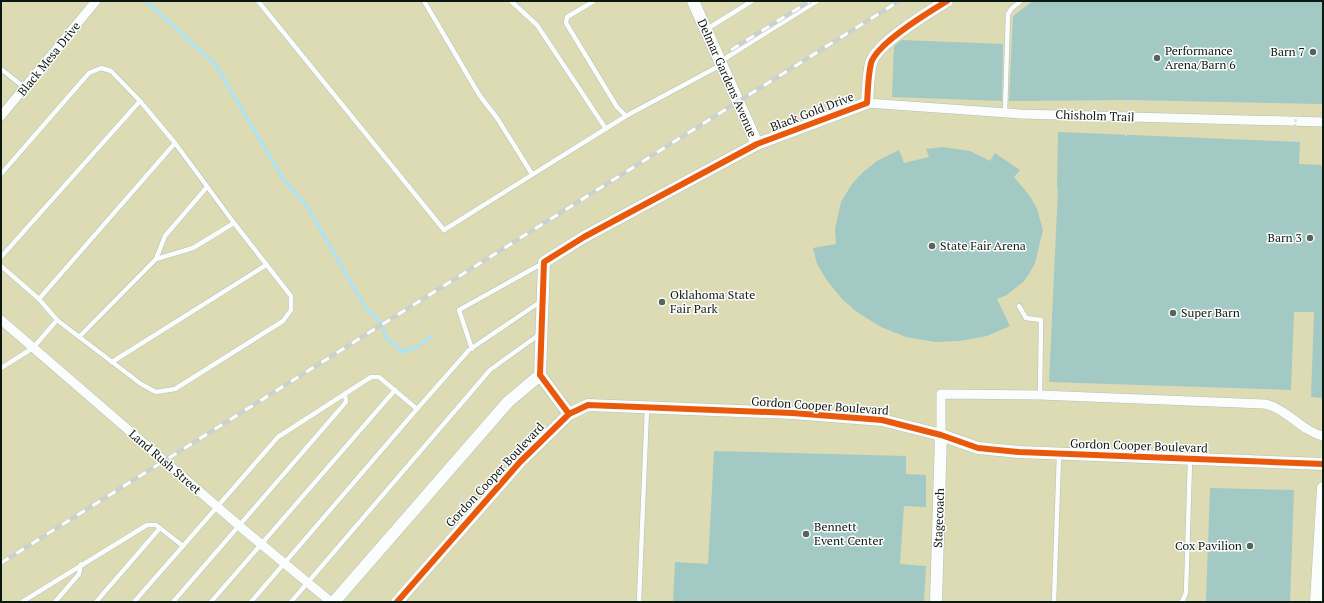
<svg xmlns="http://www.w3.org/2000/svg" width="1324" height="603" font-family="'PT Serif',serif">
<rect width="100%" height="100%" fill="#dff3e7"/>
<!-- green -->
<rect fill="#dddbb3" x="1" y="1" width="1322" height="601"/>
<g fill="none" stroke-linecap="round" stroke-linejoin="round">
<!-- stream -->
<polyline stroke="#afe3f2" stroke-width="3.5" points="146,1 215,64 284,180 307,206 365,307 382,324 386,337 403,352 419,346 431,336"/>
</g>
<!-- building -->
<g fill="#a2c9c3">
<polygon points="1033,1 1323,2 1323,104 1128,100 1009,101 1013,16"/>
<polygon points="902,40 1003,44 1002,101 892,97 894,46"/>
<polygon points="1058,132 1300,142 1299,164 1323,165 1323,398 1311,397 1314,312 1294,312 1291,390 1049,382 1058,189 1057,189"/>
<polygon points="943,147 970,151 990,161 995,153 1020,170 1014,177 1030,196 1037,209 1043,230 1035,263 1029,274 1023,282 1007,295 997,299 1010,326 987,336 960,341 935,342 906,337 881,327 857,312 843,300 828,282 817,264 813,248 836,244 835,229 841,202 852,184 862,173 877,161 899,150 904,163 929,157 926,149"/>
<polygon points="714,451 906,456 906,474 926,475 926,507 904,506 900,564 926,566 924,602 673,602 675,562 708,564"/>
<polygon points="1210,488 1294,490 1290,602 1206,602"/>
</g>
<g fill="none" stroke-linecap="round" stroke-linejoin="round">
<!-- lane casing -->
<g stroke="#b1c0b7" stroke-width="5.5">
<g id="lane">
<polyline points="258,1 444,230 626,116"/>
<polyline points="424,1 480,96 497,118 532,174"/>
<polyline points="511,1 537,25 606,129"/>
<polyline points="594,1 567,17 566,23 617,107 626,116 721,65"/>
<polyline points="707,29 752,1"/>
<polyline points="721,61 817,1"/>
<polyline points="1,69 25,88"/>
<polyline points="1005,113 1008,14 1012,8 1021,1"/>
<polyline points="1,174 89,73 101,68 111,71 140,101 175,143 234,223 291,296 291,310 283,321 175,389 156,392 141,384 57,320 39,299 1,266"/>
<polyline points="1,257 140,101"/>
<polyline points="156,259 165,236 207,187"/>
<polyline points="39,299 175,143"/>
<polyline points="1019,306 1026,318 1041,320 1040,395"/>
<polyline points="79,337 156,259 193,248 234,223"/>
<polyline points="472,349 459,310 543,263"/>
<polyline points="112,362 266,265"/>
<polyline points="1,368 33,348 57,320"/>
<polyline points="22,602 147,525 156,525 183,546 278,437 371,377 379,377 417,409 469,350 540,302"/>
<polyline points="55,602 79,574 81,564"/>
<polyline points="96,602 160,528"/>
<polyline points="134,602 183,546"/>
<polyline points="173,602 346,402 345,394"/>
<polyline points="211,602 395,390"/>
<polyline points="251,602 417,409"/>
<polyline points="291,602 490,370 540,334"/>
<polyline points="639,602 647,409"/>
<polyline points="1054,602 1059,455"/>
<polyline points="1182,602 1186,593 1190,460"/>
</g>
</g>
<!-- street casing -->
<g stroke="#b1c0b7" stroke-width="10">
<g id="street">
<polyline points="867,103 1020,114 1323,122"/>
<polyline points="1,116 96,1"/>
<polyline points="1,320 243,529 331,602"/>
<path d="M941,435V394L1040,395L1264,404C1287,408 1301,431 1323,436"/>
</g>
</g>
<!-- secondary casing -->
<g stroke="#b1c0b7" stroke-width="13">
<g id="secondary">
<polyline points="693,1 757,144"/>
<path d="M569,414L540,375L544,262L584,237L757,144L867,103C868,90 868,76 871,63C877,43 929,12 947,1"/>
<polyline points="334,602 508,402 540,375"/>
<polyline points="397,602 520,462 569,414 588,405 792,413 882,420 941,435 978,448 1019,452 1323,464"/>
<polyline points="936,602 941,435"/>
<polyline points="1316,602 1323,488"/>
</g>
</g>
<!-- path -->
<polyline stroke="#d3d9d5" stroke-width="2" stroke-dasharray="3 2" stroke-linecap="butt" points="447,488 467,505"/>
<!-- lane -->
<use href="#lane" stroke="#fafdfb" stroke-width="4.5"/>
<!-- street -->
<use href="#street" stroke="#fafdfb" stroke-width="9"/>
<!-- secondary -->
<use href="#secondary" stroke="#fafdfb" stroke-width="12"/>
<!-- rail casing -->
<g stroke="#cbd2ce" stroke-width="4.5">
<g id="rail">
<polyline points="731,50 810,1"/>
<polyline points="1,563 899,1"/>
</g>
</g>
<!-- rail -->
<use href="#rail" stroke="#fdfdfd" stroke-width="3" stroke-dasharray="9" stroke-linecap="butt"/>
<!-- path-bridge -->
<g stroke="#d3d9d5" stroke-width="2" stroke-dasharray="3 2" stroke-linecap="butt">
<polyline points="1126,136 1128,100"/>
<polyline points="1294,142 1297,102"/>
</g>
<!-- cycleway casing -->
<g stroke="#fdfdfd" stroke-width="8">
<g id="cycleway">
<path d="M569,414L540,375L544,262L584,237L757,144L867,103C868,90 868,76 871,63C877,43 929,12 947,1"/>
<polyline points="397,602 520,462 569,414 588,405 792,413 882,420 941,435 978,448 1019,452 1323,464"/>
</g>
</g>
<!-- cycleway -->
<use href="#cycleway" stroke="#e8590c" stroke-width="6"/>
</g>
<!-- markers -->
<g fill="#56655c" stroke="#fdfdfd" stroke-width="1.5">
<circle cx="1313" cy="52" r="4"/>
<circle cx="1157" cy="58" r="4"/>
<circle cx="1310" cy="238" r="4"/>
<circle cx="932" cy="246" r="4"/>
<circle cx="662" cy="302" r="4"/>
<circle cx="1173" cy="313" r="4"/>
<circle cx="806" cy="534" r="4"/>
<circle cx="1250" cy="546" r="4"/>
</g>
<g text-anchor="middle" stroke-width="3" stroke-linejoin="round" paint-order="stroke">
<!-- poi labels -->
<g font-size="12" fill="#0c1911" stroke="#fdfdfd" text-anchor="start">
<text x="1165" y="55">Performance<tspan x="1165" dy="14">Arena/Barn 6</tspan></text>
<text x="1305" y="56" text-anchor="end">Barn 7</text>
<text x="1302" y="242" text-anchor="end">Barn 3</text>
<text x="940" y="250">State Fair Arena</text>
<text x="670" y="299">Oklahoma State<tspan x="670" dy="14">Fair Park</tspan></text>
<text x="1181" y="317">Super Barn</text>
<text x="814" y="531">Bennett<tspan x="814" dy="14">Event Center</tspan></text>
<text x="1242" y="550" text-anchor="end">Cox Pavilion</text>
</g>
<!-- street labels -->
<g font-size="12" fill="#0c1911" stroke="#fdfdfd">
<text transform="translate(49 59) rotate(-51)" y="4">Black Mesa Drive</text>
<text transform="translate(727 78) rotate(66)" y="4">Delmar Gardens Avenue</text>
<text transform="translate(812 112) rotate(-21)" y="4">Black Gold Drive</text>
<text transform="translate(1095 116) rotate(2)" y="4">Chisholm Trail</text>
<text transform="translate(820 406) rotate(4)" y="4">Gordon Cooper Boulevard</text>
<text transform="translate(1139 446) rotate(2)" y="4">Gordon Cooper Boulevard</text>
<text transform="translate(165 462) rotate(41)" y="4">Land Rush Street</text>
<text transform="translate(495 475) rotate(-47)" y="4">Gordon Cooper Boulevard</text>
<text transform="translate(939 518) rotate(-88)" y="4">Stagecoach</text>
</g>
</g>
<!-- border -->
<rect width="1324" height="603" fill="none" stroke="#0c1911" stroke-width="4"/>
</svg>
